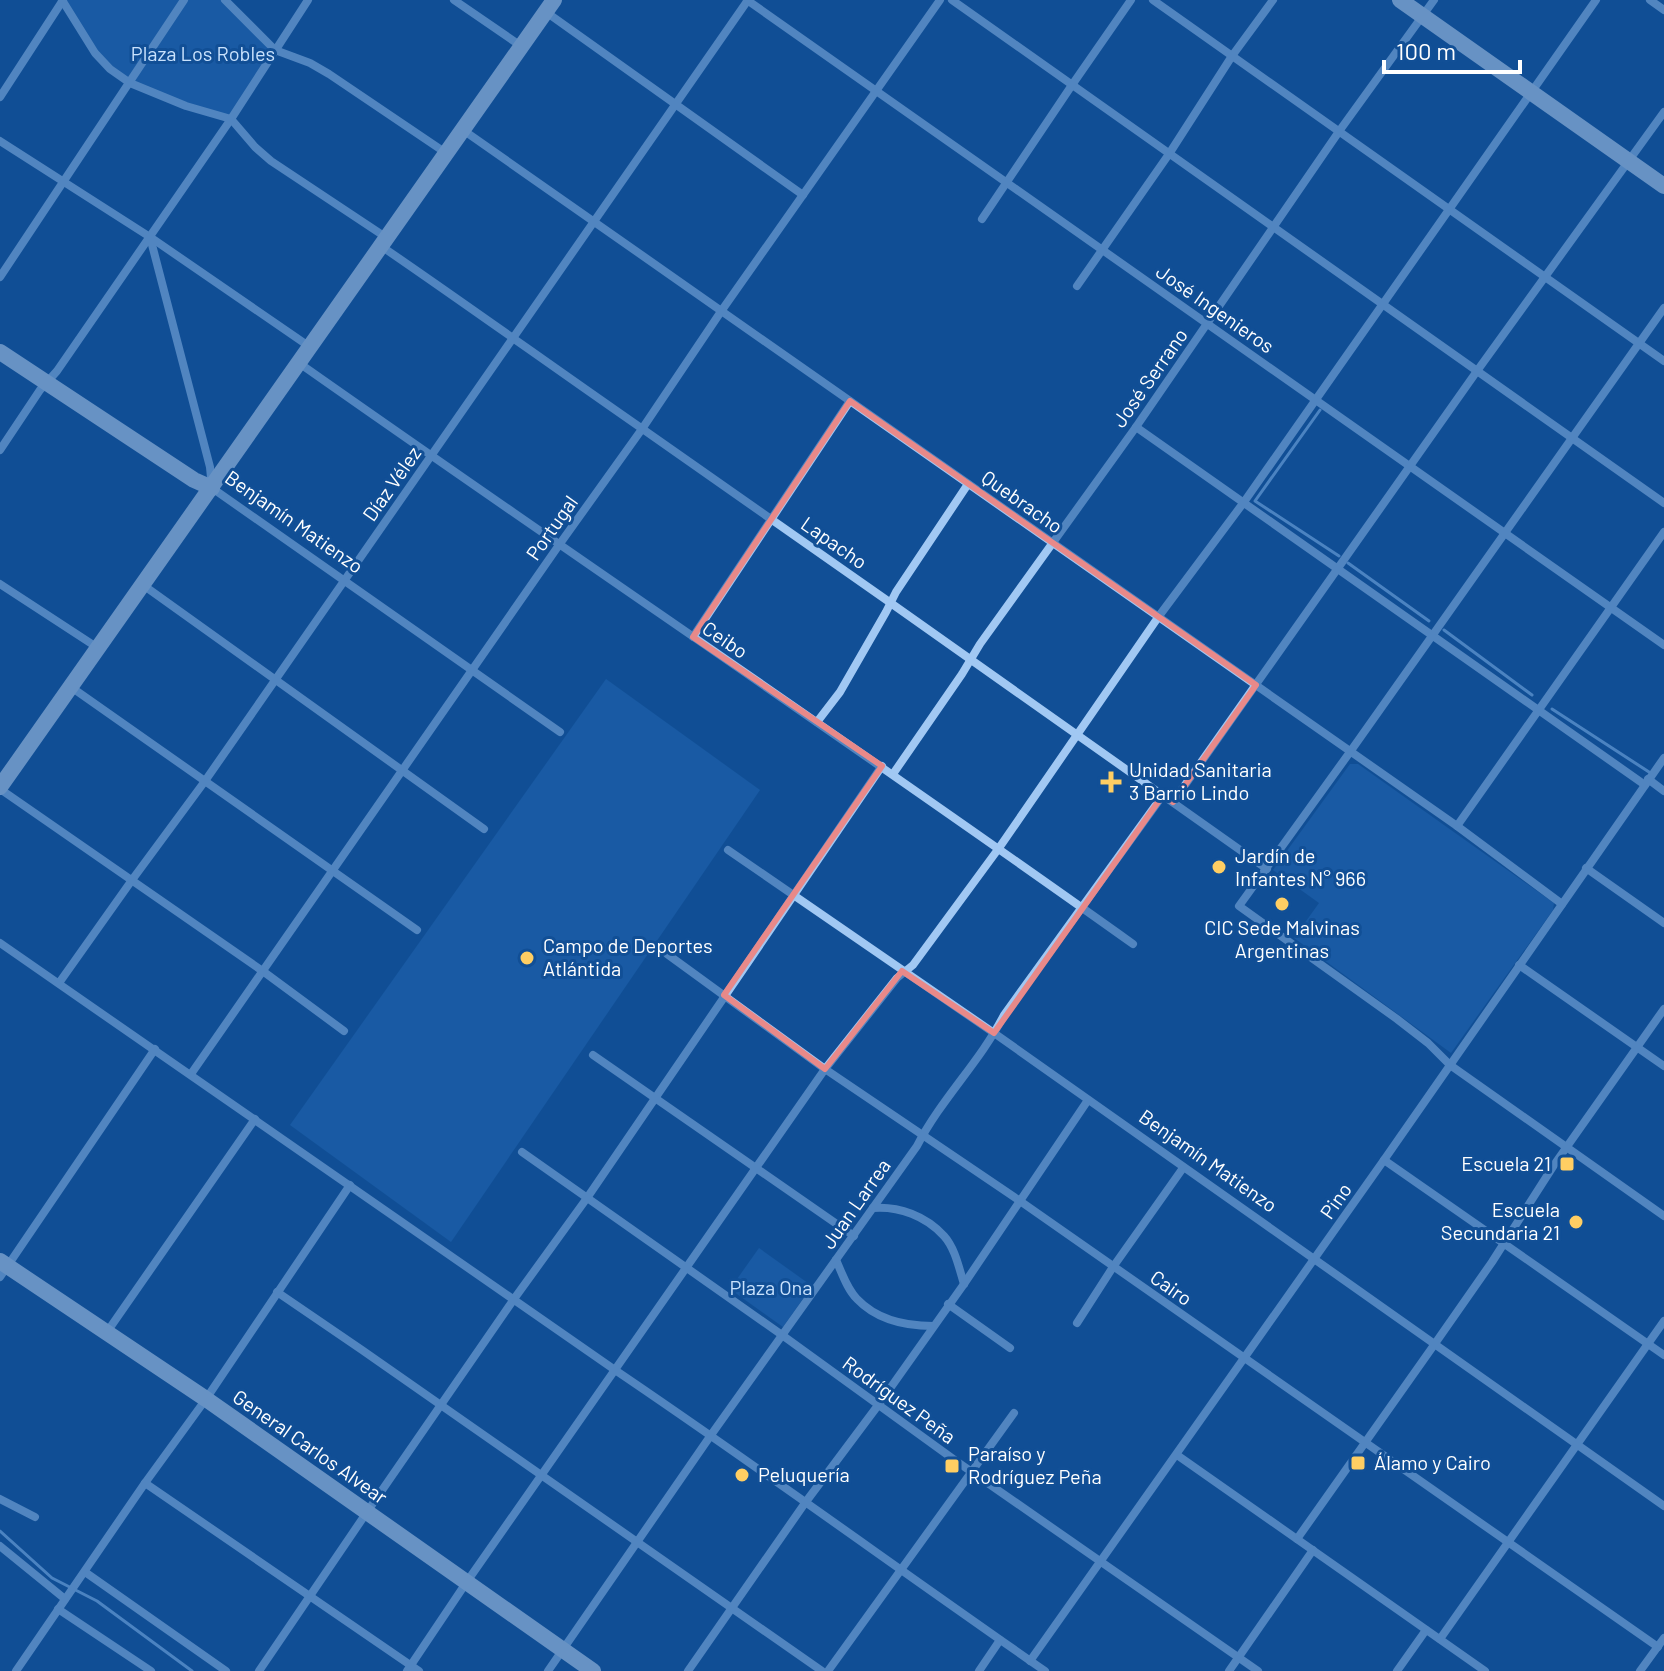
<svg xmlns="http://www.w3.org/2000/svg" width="1664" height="1671" font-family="Barlow,sans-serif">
<rect width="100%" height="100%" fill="#114f96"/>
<!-- green -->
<g fill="#2469b5">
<polygon points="62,0 225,0 275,50 231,119 186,106 110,69"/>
<polygon points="606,679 760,790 451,1242 290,1125"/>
<polygon points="1350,764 1358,764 1554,903 1553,910 1451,1053 1294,938 1319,903 1273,870"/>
<polygon points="759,1248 812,1286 783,1327 730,1289"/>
</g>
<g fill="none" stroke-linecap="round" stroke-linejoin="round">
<!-- stream -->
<g stroke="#93c4f7" stroke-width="3">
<polyline points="1320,410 1255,501 1339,556"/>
<polyline points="1348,563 1429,621"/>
<polyline points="1444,630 1532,695"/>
<polyline points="1552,709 1649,772"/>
<polyline points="0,1531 52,1578 97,1601 192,1671"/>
</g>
<!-- street -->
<g stroke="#a1c8f3" stroke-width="8">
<polyline points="62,0 95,53 110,69 130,83 186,106 231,119 255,147 271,161 387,238"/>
<polyline points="225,0 275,50 310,63 329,74 446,153"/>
<polyline points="454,0 521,46"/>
<polyline points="747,0 1664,645"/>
<polyline points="952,0 1664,503"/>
<polyline points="1153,0 1664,361"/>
<polyline points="1650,0 1664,10"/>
<polyline points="546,12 803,195"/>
<polyline points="0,97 63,0"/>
<polyline points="463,130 1457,826 1562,904"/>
<polyline points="0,141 150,237 310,347"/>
<polyline points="982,219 1072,85 1131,0"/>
<polyline points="150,237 210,467 212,488 560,732"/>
<path d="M381,246C470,307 556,369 644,430C852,576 1060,721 1267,869"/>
<polyline points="0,277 184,0"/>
<polyline points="1077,286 1169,154 1232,56 1273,0"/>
<polyline points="1664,308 1350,752 1239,906 1397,1019 1428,1043 1450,1065 1664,1216"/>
<path d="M299,363C576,558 857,747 1133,944"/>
<polyline points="1136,427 1645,785"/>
<polyline points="0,450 40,390 57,371 231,119 308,0"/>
<polyline points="0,584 98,648"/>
<polyline points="143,585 484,829"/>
<polyline points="693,637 850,401"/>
<polyline points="71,687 417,930"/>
<polyline points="817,722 840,692 886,612 896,592 968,484"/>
<polyline points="893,774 962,674 980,644 1136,427 1340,130 1434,0"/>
<polyline points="1648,779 1664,791"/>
<polyline points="0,789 264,972 344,1031"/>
<polyline points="1173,802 1477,371 1664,112"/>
<polyline points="1457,826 1664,532"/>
<polyline points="728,850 994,1033 1664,1506"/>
<polyline points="1586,868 1664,923"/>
<path d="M0,943L615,1370C760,1468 901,1571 1045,1671"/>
<polyline points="667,954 825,1069 1020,1201 1658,1647"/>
<polyline points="1519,965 1664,1066"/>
<polyline points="59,983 132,880 205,781 748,0"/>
<polyline points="593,1055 854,1236"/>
<polyline points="191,1074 559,545 642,429 722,310 940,0"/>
<polyline points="522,1152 782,1335 956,1461 1258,1671"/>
<polyline points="1384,1160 1664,1355"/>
<path d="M873,1208C899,1206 926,1216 944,1236C955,1248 959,1268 964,1284"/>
<path d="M836,1260C842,1273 847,1289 857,1299C877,1320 906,1326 933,1326"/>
<polyline points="0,1277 155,1049"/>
<polyline points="277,1292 362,1350 822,1671"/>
<polyline points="948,1304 1010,1348"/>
<polyline points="1077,1323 1113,1267 1183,1168"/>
<polyline points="107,1332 255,1119"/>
<polyline points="1177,1455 1485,1671"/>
<polyline points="145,1483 419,1671"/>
<polyline points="0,1499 35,1517"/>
<polyline points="1297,1539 1434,1345 1492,1262 1554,1165 1664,1009"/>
<polyline points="0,1546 65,1599"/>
<polyline points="85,1572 226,1671"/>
<polyline points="58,1609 151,1671"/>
<polyline points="1440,1639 1664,1321"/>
<polyline points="1030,1661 1384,1160 1664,758"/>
<polyline points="16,1671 145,1483 206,1399 350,1185"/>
<polyline points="259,1671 367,1512 514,1299 587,1198 882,766"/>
<polyline points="407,1671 466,1583 825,1069 897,978 913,965 999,848 1159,616 1244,502 1596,0"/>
<path d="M548,1671L711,1435L917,1146C941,1099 980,1062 1004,1015L1163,795"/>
<polyline points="688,1671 805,1503 879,1404 964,1284 1088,1100"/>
<polyline points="828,1671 1014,1413"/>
<polyline points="979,1671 1000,1640"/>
<polyline points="1229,1671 1313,1550"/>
<polyline points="1397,1671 1426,1630"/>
<polyline points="1640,1671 1664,1638"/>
</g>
<!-- secondary -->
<g stroke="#d1e5fd" stroke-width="16">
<polyline points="1400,0 1664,186"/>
<polyline points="0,352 194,480 212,488"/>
<polyline points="0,787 554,0"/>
<polyline points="0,1261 206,1399 593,1671"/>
</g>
</g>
<!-- marked area -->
<path d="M0 0H1664V1671H0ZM850,401L1256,685L1173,802L1163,795L994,1033L902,971L825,1069L724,995L882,766L693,637Z" fill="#114f96" fill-opacity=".55" fill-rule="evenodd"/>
<path fill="none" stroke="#e88989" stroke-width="6" stroke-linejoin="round" d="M850,401L1256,685L1173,802L1163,795L994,1033L902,971L825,1069L724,995L882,766L693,637Z"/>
<!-- markers -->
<g fill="#ffce63" stroke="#114f96" stroke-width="3">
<path d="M1107 770h8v8h8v8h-8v8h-8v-8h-8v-8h8z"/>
<circle cx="1219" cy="867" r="8"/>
<circle cx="1282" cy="904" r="8"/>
<circle cx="527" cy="958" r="8"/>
<rect x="1559" y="1156" width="16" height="16" rx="4"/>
<circle cx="1576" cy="1222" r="8"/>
<rect x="1350" y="1455" width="16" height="16" rx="4"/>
<rect x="944" y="1458" width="16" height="16" rx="4"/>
<circle cx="742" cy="1475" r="8"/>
</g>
<g text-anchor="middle" stroke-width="6" stroke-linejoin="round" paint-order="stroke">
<!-- park labels -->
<g font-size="20" fill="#c9e2fd" stroke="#114f96">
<text x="203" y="61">Plaza Los Robles</text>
<text x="771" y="1295">Plaza Ona</text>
</g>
<!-- street labels -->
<g font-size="20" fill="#fff" stroke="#114f96">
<text transform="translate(1215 309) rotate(35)" y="7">José Ingenieros</text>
<text transform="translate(1150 378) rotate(-55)" y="7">José Serrano</text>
<text transform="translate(392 484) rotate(-55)" y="7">Díaz Vélez</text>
<text transform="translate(1022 502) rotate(35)" y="7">Quebracho</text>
<text transform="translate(294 522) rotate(35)" y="7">Benjamín Matienzo</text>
<text transform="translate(552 528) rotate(-55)" y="7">Portugal</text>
<text transform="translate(834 543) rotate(35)" y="7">Lapacho</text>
<text transform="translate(725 640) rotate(34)" y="7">Ceibo</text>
<text transform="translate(1208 1161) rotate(35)" y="7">Benjamín Matienzo</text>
<text transform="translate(1336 1201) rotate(-55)" y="7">Pino</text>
<text transform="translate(856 1204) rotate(-55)" y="7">Juan Larrea</text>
<text transform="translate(1171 1288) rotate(35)" y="7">Cairo</text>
<text transform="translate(899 1400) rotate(36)" y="7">Rodríguez Peña</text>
<text transform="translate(310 1447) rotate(35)" y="7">General Carlos Alvear</text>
</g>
<!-- poi labels -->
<g font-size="20" fill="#fff" stroke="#114f96" text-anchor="start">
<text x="1129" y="777">Unidad Sanitaria<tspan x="1129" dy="23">3 Barrio Lindo</tspan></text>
<text x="1235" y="863">Jardín de<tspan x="1235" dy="23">Infantes N° 966</tspan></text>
<text x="1282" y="935" text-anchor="middle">CIC Sede Malvinas<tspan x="1282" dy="23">Argentinas</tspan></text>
<text x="543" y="953">Campo de Deportes<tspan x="543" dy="23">Atlántida</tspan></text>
<text x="1551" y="1171" text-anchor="end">Escuela 21</text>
<text x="1560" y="1217" text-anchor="end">Escuela<tspan x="1560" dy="23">Secundaria 21</tspan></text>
<text x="968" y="1461">Paraíso y<tspan x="968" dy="23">Rodríguez Peña</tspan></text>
<text x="1374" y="1470">Álamo y Cairo</text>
<text x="758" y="1482">Peluquería</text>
</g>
</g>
<!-- scale -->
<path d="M1384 60v12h136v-12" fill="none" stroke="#ffffff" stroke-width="4"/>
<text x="1396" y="60" font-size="24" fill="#ffffff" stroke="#114f96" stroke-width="6" paint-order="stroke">100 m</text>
</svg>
